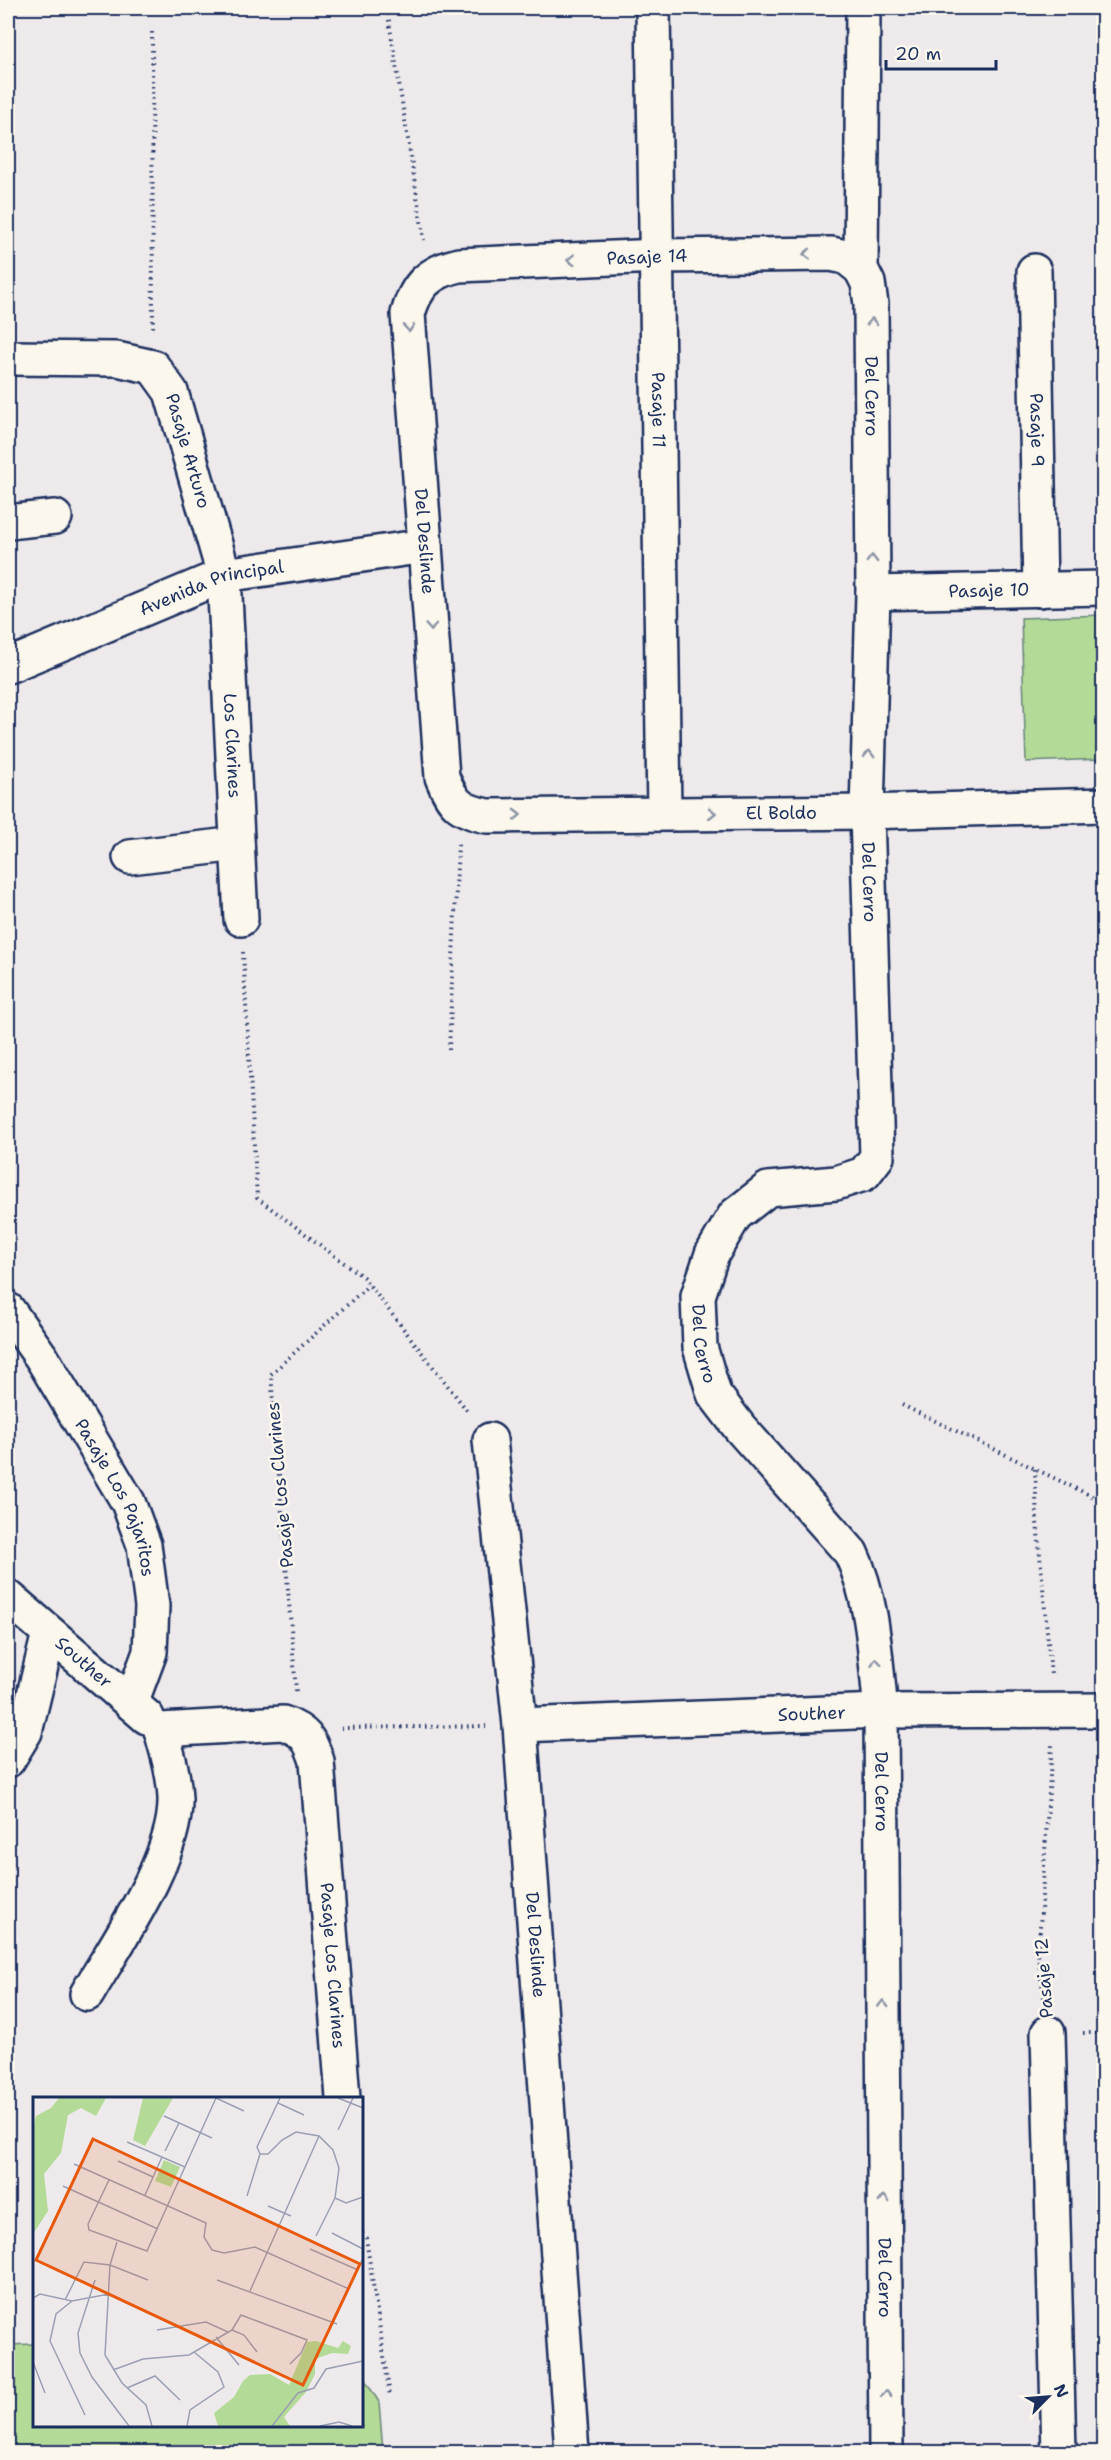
<svg xmlns="http://www.w3.org/2000/svg" width="1111" height="2460" font-family="'Shantell Sans',sans-serif">
<rect width="100%" height="100%" fill="#eeeaec"/>
<filter id="ink" filterUnits="userSpaceOnUse"><feTurbulence type="fractalNoise" baseFrequency=".0167" numOctaves="2"/><feDisplacementMap in="SourceGraphic" scale="12" xChannelSelector="R" yChannelSelector="G"/><feConvolveMatrix kernelMatrix="1 2 1 2 8 2 1 2 1" color-interpolation-filters="sRGB"/></filter>
<g filter="url(#ink)">
<!-- green -->
<g fill="#b3da96" stroke="#67847a" stroke-width="1.5">
<polygon points="1103,615 1103,759 1026,762 1021,618"/>
<polygon points="34,2344 34,2426 362,2426 362,2375 379,2402 383,2452 8,2452 8,2345"/>
</g>
<g fill="none" stroke-linecap="round" stroke-linejoin="round">
<!-- minor casing -->
<g stroke="#1b2f5e" stroke-width="38">
<g id="minor">
<path id="s1" d="M653,8L664,813"/>
<path id="s2" d="M863,8L861,269L868,283L871,304L873,593L867,812L877,1157L864,1174L836,1183L768,1189L735,1215L712,1254L698,1296L700,1347L714,1394L740,1428L851,1553C874,1602 875,1657 881,1711L886,2452"/>
<path id="s3" d="M861,269L846,257L831,254L658,256L459,265C429,272 416,285 408,314L442,777C453,804 459,810 487,816L867,812L1104,805"/>
<path id="s4" d="M1034,271L1040,590"/>
<path id="s5" d="M8,358L117,359L153,367L171,392L224,575L241,919"/>
<polyline points="8,522 55,517"/>
<path id="s6" d="M873,593L1104,588"/>
<path id="s7" d="M8,666L224,575L425,546"/>
<polyline points="130,857 237,844"/>
<path id="s8" d="M8,1310L42,1358L128,1502L144,1545L152,1606L150,1652L131,1703"/>
<path id="s9" d="M490,1440L520,1725L572,2452"/>
<path id="s10" d="M8,1597L147,1717"/>
<path id="s11" d="M520,1725L881,1711L1104,1710"/>
<path id="s12" d="M161,1730L283,1723C305,1731 310,1739 317,1761L343,2098"/>
<polyline points="8,1760 25,1732 49,1633"/>
<path d="M87,1994C117,1942 177,1857 175,1798C174,1774 167,1752 161,1730"/>
<polyline points="1048,2033 1059,2452"/>
</g>
</g>
<!-- path -->
<g stroke="#1b2f5e" stroke-width="4" stroke-dasharray="1.5 4.5" stroke-linecap="butt">
<polyline points="387,8 424,240"/>
<polyline points="152,32 153,330"/>
<polyline points="243,952 257,1198 363,1277 469,1413"/>
<polyline points="449,1050 458,844"/>
<polyline points="902,1405 1104,1502"/>
<polyline points="1035,1469 1037,1522 1051,1675"/>
<polyline points="296,1691 271,1374 369,1285"/>
<polyline points="341,1728 486,1726"/>
<polyline points="1044,1998 1038,1957 1052,1745"/>
<polyline points="1083,2033 1104,2033"/>
<polyline points="362,2233 366,2238 390,2396"/>
</g>
<!-- minor -->
<use href="#minor" stroke="#fbf7ec" stroke-width="33"/>
</g>
<!-- one-way arrows -->
<defs><path id="oneway-chevron" d="M-2-3.5L2.5 0L-2 3.5" fill="none" stroke-width="1.6" stroke-linecap="round" stroke-linejoin="round" transform="scale(1.5)"/></defs>
<g stroke="#8b93a5">
<use href="#oneway-chevron" transform="translate(807 254) rotate(179)"/>
<use href="#oneway-chevron" transform="translate(571 260) rotate(177)"/>
<use href="#oneway-chevron" transform="translate(872 322) rotate(-90)"/>
<use href="#oneway-chevron" transform="translate(409 328) rotate(86)"/>
<use href="#oneway-chevron" transform="translate(872 559) rotate(-90)"/>
<use href="#oneway-chevron" transform="translate(431 627) rotate(86)"/>
<use href="#oneway-chevron" transform="translate(869 754) rotate(-89)"/>
<use href="#oneway-chevron" transform="translate(712 813)"/>
<use href="#oneway-chevron" transform="translate(517 815) rotate(-1)"/>
<use href="#oneway-chevron" transform="translate(876 1662) rotate(-96)"/>
<use href="#oneway-chevron" transform="translate(883 2004) rotate(-90)"/>
<use href="#oneway-chevron" transform="translate(884 2199) rotate(-90)"/>
<use href="#oneway-chevron" transform="translate(886 2394) rotate(-90)"/>
</g>
</g>
<g text-anchor="middle" stroke-width="5" stroke-linejoin="round" paint-order="stroke">
<!-- street labels -->
<g font-size="18" fill="#1b2f5e" stroke="#fbf7ec">
<text transform="translate(647 257) rotate(-2)" y="6">Pasaje 14</text>
<text dy="6" stroke="none"><textPath href="#s2" startOffset="390">Del Cerro</textPath></text>
<text dy="6" stroke="none"><textPath href="#s1" startOffset="402">Pasaje 11</textPath></text>
<text dy="6" stroke="none"><textPath href="#s4" startOffset="159">Pasaje 9</textPath></text>
<text dy="6" stroke="none"><textPath href="#s5" startOffset="238">Pasaje Arturo</textPath></text>
<text dy="6" stroke="none"><textPath href="#s3" startOffset="710">Del Deslinde</textPath></text>
<text dy="6" stroke="none"><textPath href="#s7" startOffset="219">Avenida Principal</textPath></text>
<text dy="6" stroke="none"><textPath href="#s6" startOffset="116">Pasaje 10</textPath></text>
<text dy="6" stroke="none"><textPath href="#s5" startOffset="538">Los Clarines</textPath></text>
<text dy="6" stroke="none"><textPath href="#s3" startOffset="1304">El Boldo</textPath></text>
<text dy="6" stroke="none"><textPath href="#s2" startOffset="876">Del Cerro</textPath></text>
<text dy="6" stroke="none"><textPath href="#s2" startOffset="1450">Del Cerro</textPath></text>
<text transform="translate(280 1485) rotate(-95)" y="6">Pasaje Los Clarines</text>
<text dy="6" stroke="none"><textPath href="#s8" startOffset="218">Pasaje Los Pajaritos</textPath></text>
<text dy="6" stroke="none"><textPath href="#s10" startOffset="100">Souther</textPath></text>
<text dy="6" stroke="none"><textPath href="#s11" startOffset="292">Souther</textPath></text>
<text dy="6" stroke="none"><textPath href="#s2" startOffset="1954">Del Cerro</textPath></text>
<text dy="6" stroke="none"><textPath href="#s9" startOffset="507">Del Deslinde</textPath></text>
<text dy="6" stroke="none"><textPath href="#s12" startOffset="381">Pasaje Los Clarines</textPath></text>
<text transform="translate(1044 1978) rotate(-94)" y="6">Pasaje 12</text>
<text dy="6" stroke="none"><textPath href="#s2" startOffset="2440">Del Cerro</textPath></text>
</g>
</g>
<!-- overview -->
<g transform="translate(33 2097)">
<rect width="330" height="330" fill="#eeeaec"/>
<path d="M26,1H73L63,19L48,11L35,18L28,56L11,77L15,114L0,137V31L3,19L18,11ZM110,1H140L112,49L100,43ZM131,63L147,70L138,90L122,84ZM283,244L305,251L310,244L318,249L315,257L299,256L282,262V277L273,295L251,320L257,329H185L181,316L201,300L210,284L217,278L237,277L256,288L274,245Z" fill="#b3da96"/>
<path fill="none" stroke="#9a9fb3" stroke-width="1.5" d="M183,1L211,14M305,1L330,11M245,6L271,18M131,19L179,41M305,33L320,1M94,45L152,70M132,54L146,26M227,57H235L249,43L263,35L286,39L300,53L306,71L302,101L313,106L330,100M227,57L224,50L247,1M85,64L120,80M41,67L173,126L171,140L179,153L191,156L222,150L316,192M76,83L55,127L56,133L114,154L183,1M30,89L125,132M112,98L129,60M214,99L227,57M235,109L258,119M299,136L330,152M283,139L302,101M84,145L77,168L72,258L89,286L113,308L119,329M277,152L325,173M62,183L45,236L47,256L59,280L96,329M184,183L304,227M217,194L286,39M0,201L7,197L39,204L76,197M32,203L51,165L77,168L115,183M39,204L23,217L17,244L52,318M299,225L330,161M124,233L173,225L195,235M199,233L208,218L274,243L268,256L257,267M199,233L211,238L224,255M183,240L206,268M0,265L12,296M80,273L110,262L156,258L199,233M94,291L122,279L147,303M154,329L157,313L191,290L185,275L161,255M239,329L265,296L281,291L293,272L330,264M287,329L306,325L319,329"/>
<path fill="#e8590c" fill-opacity="0.15" stroke="#e8590c" stroke-width="3" d="M60,42L327,167L270,288L3,163Z"/>
<rect width="330" height="330" fill="none" stroke="#1b2f5e" stroke-width="3"/>
</g>
<!-- margin -->
<rect width="1111" height="2460" fill="none" stroke="#fbf7ec" stroke-width="30"/>
<rect x="15" y="15" width="1081" height="2430" fill="none" stroke="#1b2f5e" stroke-width="2" filter="url(#ink)"/>
<!-- north arrow -->
<g transform="translate(1048 2397) rotate(65)" stroke="#fbf7ec" stroke-width="4.5" paint-order="stroke">
<path d="M0-4.5L10 22L0 15L-10 22Z" fill="#1b2f5e"/>
<text y="-9" font-size="16" font-weight="bold" text-anchor="middle" fill="#1b2f5e">N</text>
</g>
<!-- scale -->
<path d="M886 60v9h110v-9" fill="none" stroke="#1b2f5e" stroke-width="3"/>
<text x="895" y="60" font-size="18" fill="#1b2f5e" stroke="#fbf7ec" stroke-width="4.5" paint-order="stroke">20 m</text>
</svg>
